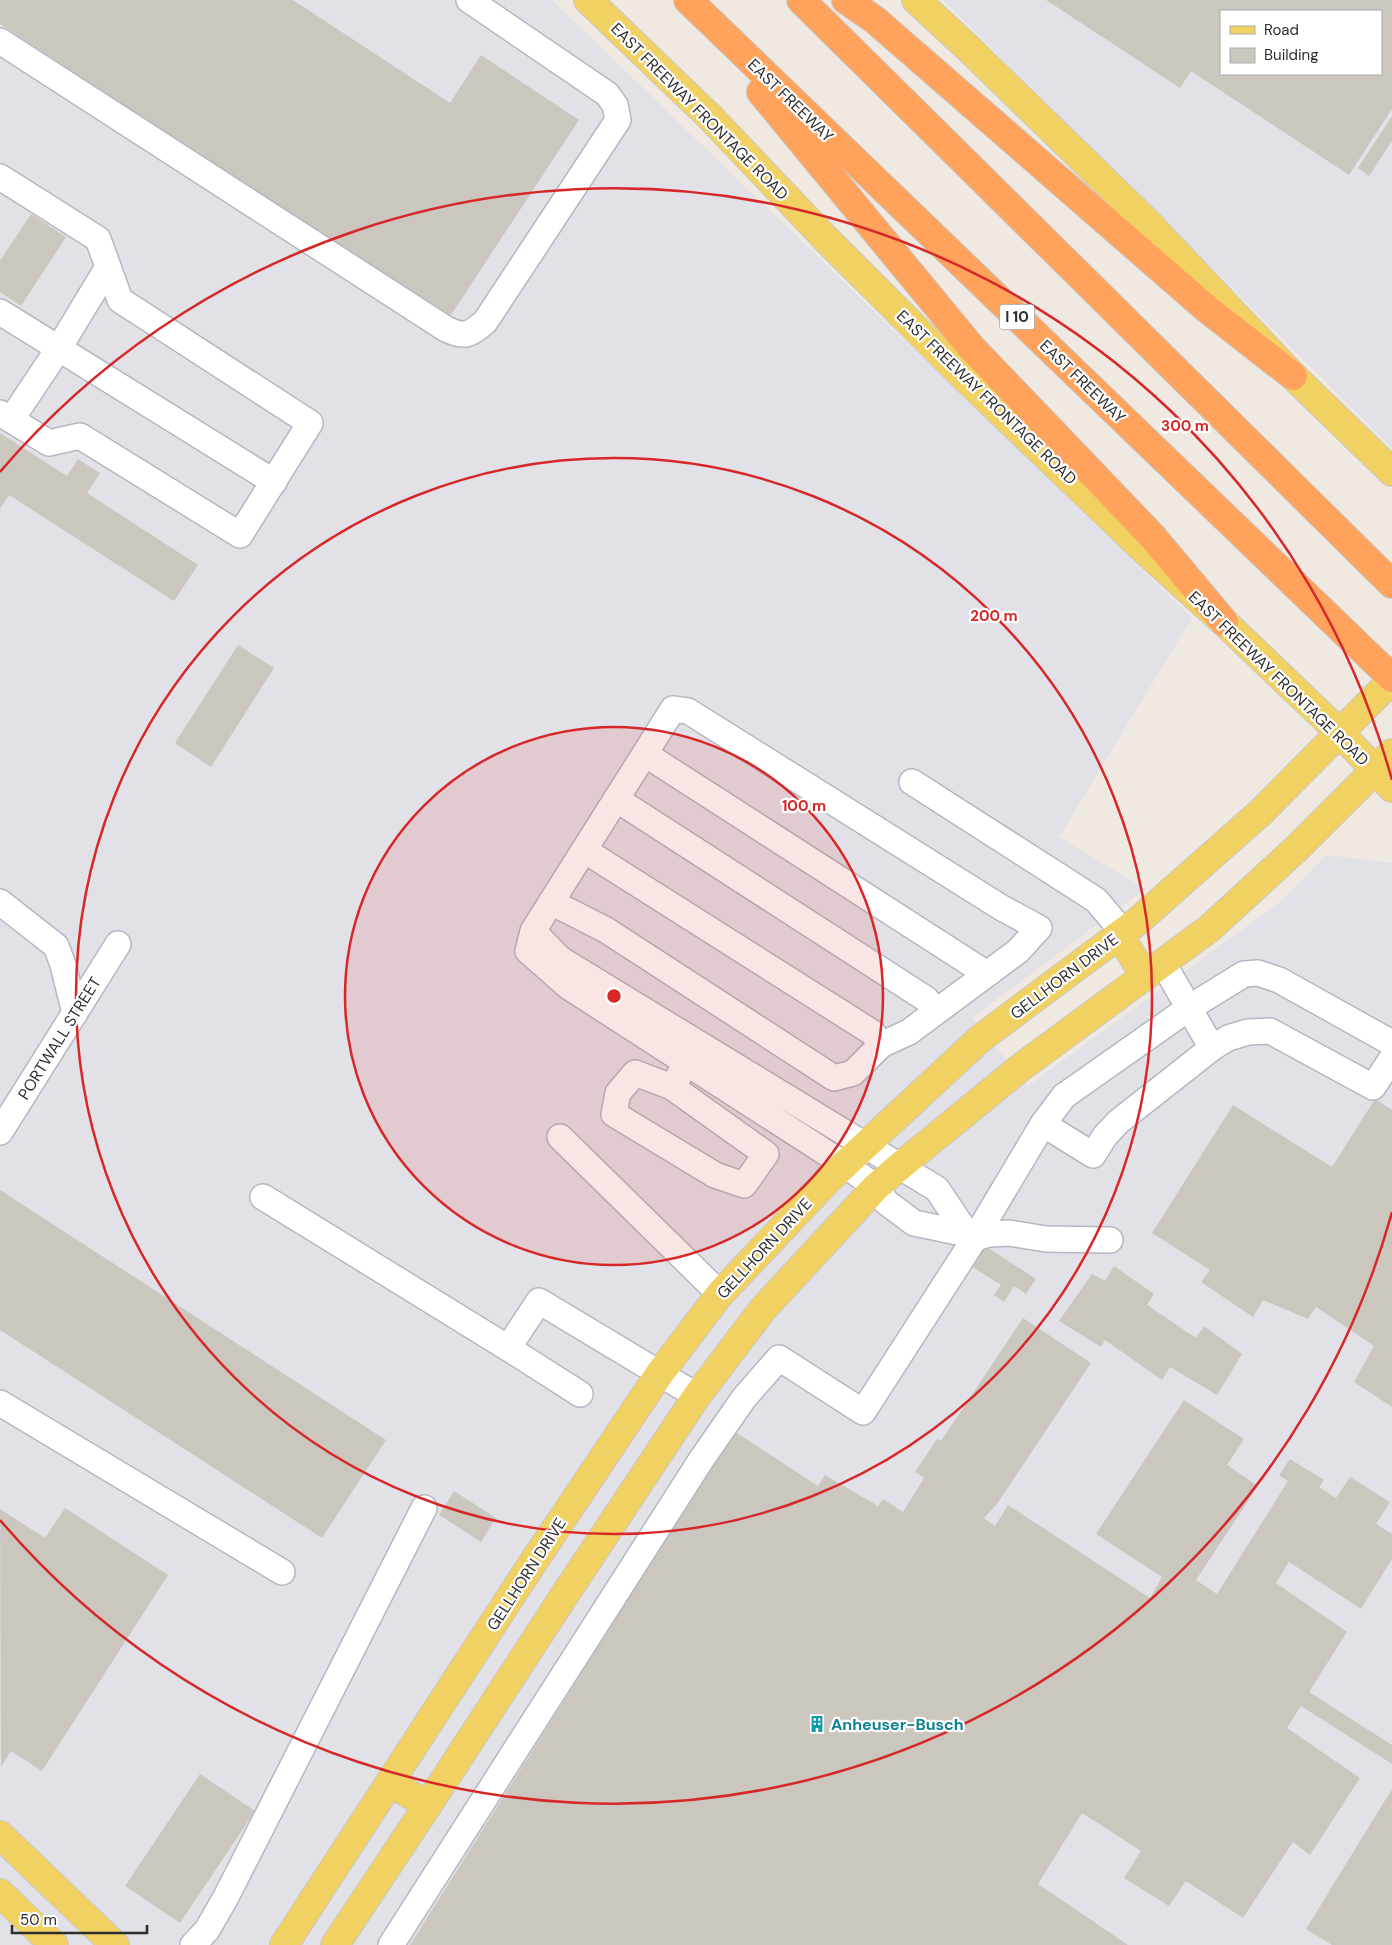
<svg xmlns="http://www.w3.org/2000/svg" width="1392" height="1945" font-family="'DM Sans',sans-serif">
<rect width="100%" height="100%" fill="#efe9e1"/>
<!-- industrial -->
<g fill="#e3e1e8" fill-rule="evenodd">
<polygon points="0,0 552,0 1192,618 1059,837 1145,889 972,1018 1028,1086 1284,899 1326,855 1392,863 1392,1945 0,1945"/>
<path d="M943,0H1392V448L1300,356ZM1221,11H1381V74H1221Z"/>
</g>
<!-- building -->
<g fill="#cbc7bf" fill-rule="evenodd">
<polygon points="0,0 293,0 450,103 481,55 579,120 449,318 0,24"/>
<path d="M1046,0H1392V109L1349,175L1191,71L1180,88ZM1221,11H1381V74H1221Z"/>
<polygon points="1392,116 1392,141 1369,176 1358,168"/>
<polygon points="31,214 66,237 21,306 0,292 0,261"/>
<polygon points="0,433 67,476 78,459 100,473 87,493 198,565 174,601 9,495 0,509"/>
<polygon points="238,645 274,668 211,767 175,743"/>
<polygon points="1375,1099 1392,1110 1392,1407 1354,1382 1374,1346 1316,1307 1308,1319 1263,1300 1253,1317 1201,1282 1210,1270 1152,1233 1233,1105 1332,1167"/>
<polygon points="0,1190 386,1440 322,1538 0,1330"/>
<polygon points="984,1245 1036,1279 1026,1294 1014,1286 1004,1302 994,1295 1001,1285 971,1266"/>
<polygon points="1114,1266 1154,1294 1147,1305 1196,1338 1204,1326 1242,1354 1217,1395 1170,1367 1162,1380 1105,1340 1101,1347 1059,1321 1092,1274 1105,1281"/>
<polygon points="1023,1318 1091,1363 997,1504 984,1518 995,1526 1008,1505 1150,1598 1162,1577 1096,1534 1184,1400 1244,1439 1227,1465 1258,1486 1196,1580 1217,1594 1288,1481 1279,1475 1290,1459 1324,1480 1319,1487 1336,1498 1350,1477 1390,1502 1376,1524 1392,1534 1392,1559 1361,1609 1289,1562 1276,1583 1347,1632 1309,1692 1392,1745 1392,1764 1301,1706 1287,1728 1360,1778 1310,1855 1293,1842 1243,1918 1186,1881 1169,1906 1124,1878 1141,1851 1082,1813 1038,1884 1128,1945 410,1945 734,1431 818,1486 825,1475 878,1506 883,1499 903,1512 924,1478 915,1472 937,1439 941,1441"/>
<polygon points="454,1491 496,1518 481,1542 439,1515"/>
<polygon points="65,1508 168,1575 42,1771 11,1751 1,1767 0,1509 45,1538"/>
<polygon points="200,1774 255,1811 180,1923 125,1886"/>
<polygon points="1392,1789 1392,1945 1332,1945 1306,1929"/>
</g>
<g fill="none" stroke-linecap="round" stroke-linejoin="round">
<!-- minor casing -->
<g stroke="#b4b7c1" stroke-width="28">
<g id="minor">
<path d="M0,41L446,329C465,338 469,335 485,322L618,120L615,105L607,94L469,0"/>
<polyline points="0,177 98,239 120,300 310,423 240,535 80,436 49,443 0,413"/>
<polyline points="0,312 274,482"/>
<polyline points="11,420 59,348 108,267"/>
<polyline points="645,754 987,974"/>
<polyline points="912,782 1096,900 1123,932"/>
<polyline points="616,799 926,999 935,1011"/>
<polyline points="584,850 873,1033 881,1045"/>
<polyline points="0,902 56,946 63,965 75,1013"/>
<polyline points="533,931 528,951 569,987 845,1165 876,1187 886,1202 914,1223 967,1234 937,1189 560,959 533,931 673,709 688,711 1002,908 1039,928 1018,951 909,1032 881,1045 853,1073 834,1078 606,930 551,902"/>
<polyline points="1163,963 1212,1048"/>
<polyline points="672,1087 635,1073 618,1093 614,1114 715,1175 744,1185 766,1154 672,1087 694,1051"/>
<polyline points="1043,1124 1093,1155 1105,1136 1118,1122 1212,1048 1228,1038 1248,1032 1270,1031 1373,1087 1392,1058"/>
<polyline points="0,1132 118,944"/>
<polyline points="560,1137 720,1294"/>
<polyline points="263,1197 508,1348 539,1301 697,1396"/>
<polyline points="967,1234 975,1238 989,1234 1009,1233 1046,1239 1110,1240"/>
<polyline points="508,1348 580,1394"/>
<polyline points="0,1403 282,1572"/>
<polyline points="193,1945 207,1930 226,1897 424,1508"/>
<polyline points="391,1945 701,1460 744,1398 779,1358 863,1412 975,1238 1043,1124 1064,1096 1189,1008 1244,974 1258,973 1279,980 1392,1043"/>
</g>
</g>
<!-- major casing -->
<g stroke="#c9c9c9" stroke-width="30">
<g id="major">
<polyline points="588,0 710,117 824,237 964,377 1141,547 1224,622 1340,733 1392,788"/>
<polyline points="916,0 967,47 1146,221 1293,376 1392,472"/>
<polyline points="1119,935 1145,976"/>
<polyline points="390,1783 428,1805"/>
<polyline points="0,1835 115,1945"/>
<polyline points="0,1893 54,1945"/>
<polyline points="284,1945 530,1567 660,1373 720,1294 827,1181 981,1038 1138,921 1260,813 1392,680"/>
<polyline points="335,1945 428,1805 562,1599 697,1396 763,1309 876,1187 899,1167 1020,1068 1210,928 1296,849 1392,753"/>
</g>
</g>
<!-- highway casing -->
<g stroke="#c9c9c9" stroke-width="30">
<g id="highway">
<polyline points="688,0 1392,678"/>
<polyline points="801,0 1392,584"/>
<polyline points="846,0 875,20 1207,309 1293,376"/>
<polyline points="761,92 971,347 1152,536 1224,622"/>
</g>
</g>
<!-- minor -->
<use href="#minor" stroke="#fff" stroke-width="25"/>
<!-- major -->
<use href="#major" stroke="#f2d163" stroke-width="28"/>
<!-- highway -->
<use href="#highway" stroke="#ffa35c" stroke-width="28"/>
</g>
<!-- distance rings -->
<circle cx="614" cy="996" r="269" fill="#d62828" fill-opacity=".12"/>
<g fill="none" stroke="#d62828" stroke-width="2.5">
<circle cx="614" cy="996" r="269"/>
<circle cx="614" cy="996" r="538"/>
<path d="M1392 1212A807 807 0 0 1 0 1520M0 472A807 807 0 0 1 1392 780"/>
</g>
<!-- icons -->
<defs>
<g id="building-bare" transform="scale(1.35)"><path d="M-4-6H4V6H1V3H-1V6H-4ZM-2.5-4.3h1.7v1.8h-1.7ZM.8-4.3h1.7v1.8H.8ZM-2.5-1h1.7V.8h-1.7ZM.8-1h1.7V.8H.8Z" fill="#0f9aa8" stroke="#fff" stroke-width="2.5" paint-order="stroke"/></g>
</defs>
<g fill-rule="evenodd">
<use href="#building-bare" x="817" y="1724"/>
</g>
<g text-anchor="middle" stroke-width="4.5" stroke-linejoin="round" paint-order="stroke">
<!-- shield labels -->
<rect fill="#fff" stroke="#6d6d6d" stroke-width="1" x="999.5" y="304.5" width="35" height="25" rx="4"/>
<g font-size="15" font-weight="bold" fill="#2e2e2e">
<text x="1017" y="322">I 10</text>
</g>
<!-- street labels -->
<g font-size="16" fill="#2e2e2e" stroke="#fff">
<text transform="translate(791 100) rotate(44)" y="6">EAST FREEWAY</text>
<text transform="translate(700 111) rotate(45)" y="6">EAST FREEWAY FRONTAGE ROAD</text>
<text transform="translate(1083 381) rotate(44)" y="6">EAST FREEWAY</text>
<text transform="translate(987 397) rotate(44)" y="6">EAST FREEWAY FRONTAGE ROAD</text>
<text transform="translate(1279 678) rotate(44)" y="6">EAST FREEWAY FRONTAGE ROAD</text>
<text transform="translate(1064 976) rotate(-37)" y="6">GELLHORN DRIVE</text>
<text transform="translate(59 1038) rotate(-58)" y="6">PORTWALL STREET</text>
<text transform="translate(764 1248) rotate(-47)" y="6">GELLHORN DRIVE</text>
<text transform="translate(526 1574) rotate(-57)" y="6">GELLHORN DRIVE</text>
</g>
<!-- culture labels -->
<g font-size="16" font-weight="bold" fill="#0d838f" stroke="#fff" text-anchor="start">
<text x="831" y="1730">Anheuser-Busch</text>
</g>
</g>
<circle cx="614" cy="996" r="8" fill="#d62828" stroke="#fff" stroke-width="2.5"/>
<g font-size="15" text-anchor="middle" font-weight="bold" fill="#d62828" stroke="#fff" stroke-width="4.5" stroke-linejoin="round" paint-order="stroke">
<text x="1185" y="431">300 m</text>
<text x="994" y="621">200 m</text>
<text x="804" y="811">100 m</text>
</g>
<!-- legend -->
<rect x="1220" y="10" width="162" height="65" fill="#ffffff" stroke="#ababab"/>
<rect x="1230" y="26" width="25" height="8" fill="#f2d163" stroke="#ababab"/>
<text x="1264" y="35" font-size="15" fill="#2e2e2e">Road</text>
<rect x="1230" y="48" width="25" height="15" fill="#cbc7bf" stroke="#ababab"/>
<text x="1264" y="60" font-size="15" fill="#2e2e2e">Building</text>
<!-- scale -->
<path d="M12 1925v8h135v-8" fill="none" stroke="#2e2e2e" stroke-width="2.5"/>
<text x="20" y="1925" font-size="15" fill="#2e2e2e" stroke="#ffffff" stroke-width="4" paint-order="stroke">50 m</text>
</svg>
